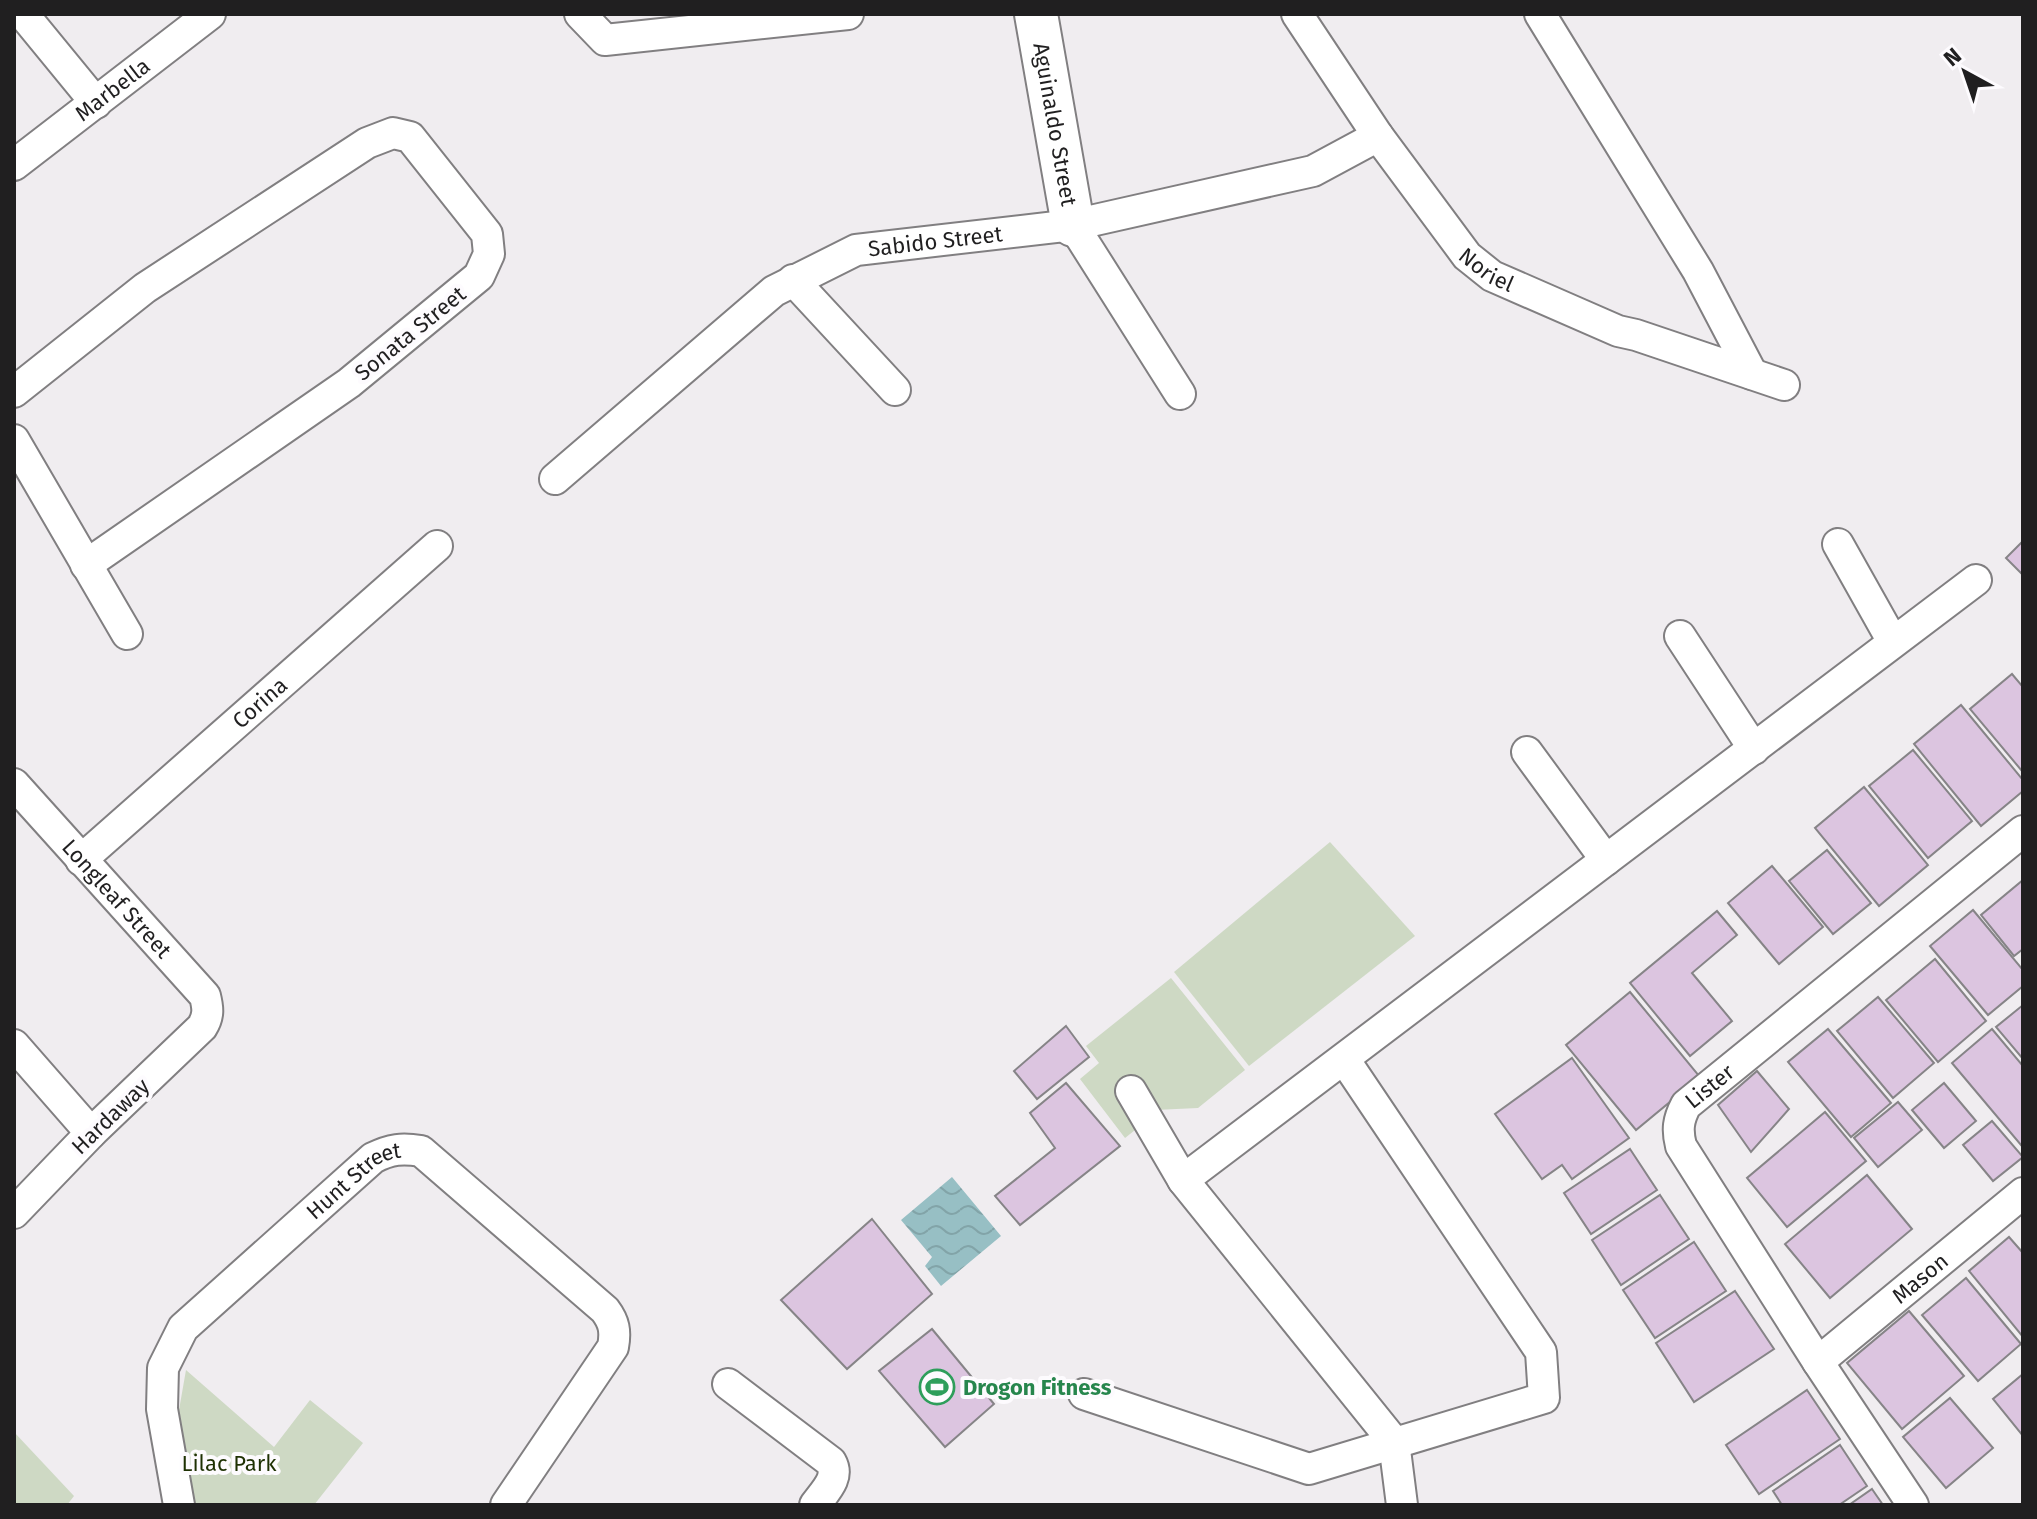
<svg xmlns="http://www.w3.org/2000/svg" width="2037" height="1519" font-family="'Fira Sans',sans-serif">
<defs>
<pattern id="water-waves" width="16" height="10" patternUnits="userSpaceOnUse" patternTransform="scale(2)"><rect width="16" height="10" fill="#97bfc4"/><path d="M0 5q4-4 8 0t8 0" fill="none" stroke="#82a4a8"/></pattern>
</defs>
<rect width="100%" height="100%" fill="#f0edf0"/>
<!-- park -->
<g fill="#ced9c4">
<polygon points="1330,842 1415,936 1249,1066 1174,972"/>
<polygon points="1171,978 1245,1070 1198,1108 1155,1110 1140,1126 1125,1138 1080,1079 1099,1063 1086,1046"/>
<polygon points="186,1370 274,1447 310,1400 363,1443 314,1505 197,1505 194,1503 179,1410"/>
<polygon points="14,1432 74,1496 67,1505 14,1505"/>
</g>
<!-- water -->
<polygon fill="url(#water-waves)" points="952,1177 1001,1236 941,1286 925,1266 932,1257 901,1220"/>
<!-- building -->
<g fill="#dcc5e0" stroke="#868487" stroke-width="2">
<polygon points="2023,541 2023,575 2006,558"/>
<polygon points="2012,674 2023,687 2022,771 1970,709"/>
<polygon points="1961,705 2023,780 2023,791 1981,826 1914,744"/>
<polygon points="1913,750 1972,821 1928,858 1869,786"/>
<polygon points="1864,787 1928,865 1879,906 1815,828"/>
<polygon points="1827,850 1871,903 1833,934 1789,881"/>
<polygon points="1772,866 1823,927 1779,964 1728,903"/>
<polygon points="2023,880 2023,949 2014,956 1981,915"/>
<polygon points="1973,910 2023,970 2023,986 1988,1015 1930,946"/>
<polygon points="1717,911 1737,935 1692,973 1732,1021 1690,1056 1630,983"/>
<polygon points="1935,959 1986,1021 1938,1062 1886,1000"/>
<polygon points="1630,992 1700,1077 1636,1130 1566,1045"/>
<polygon points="1878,997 1934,1063 1893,1098 1837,1031"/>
<polygon points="2023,1005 2023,1059 1996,1027"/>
<polygon points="1066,1026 1089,1057 1037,1099 1014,1071"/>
<polygon points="1828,1029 1891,1103 1851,1137 1788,1062"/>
<polygon points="1992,1029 2023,1066 2023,1143 2021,1145 1952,1063"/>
<polygon points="1572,1058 1629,1138 1572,1179 1562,1165 1542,1179 1495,1114"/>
<polygon points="1757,1071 1789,1109 1751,1152 1718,1105"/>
<polygon points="1066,1083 1120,1146 1020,1225 995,1196 1055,1148 1030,1113"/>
<polygon points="1944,1083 1976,1121 1944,1148 1912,1110"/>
<polygon points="1898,1102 1922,1130 1878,1167 1854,1138"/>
<polygon points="1825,1112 1866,1161 1787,1227 1747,1178"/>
<polygon points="1992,1121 2023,1157 1993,1181 1963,1145"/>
<polygon points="1630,1149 1657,1190 1591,1234 1564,1193"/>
<polygon points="1867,1175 1912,1229 1830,1298 1785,1244"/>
<polygon points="1660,1195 1689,1239 1621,1285 1592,1240"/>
<polygon points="872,1219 932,1294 847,1369 781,1300"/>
<polygon points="2009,1237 2023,1253 2023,1337 1969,1271"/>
<polygon points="1694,1242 1726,1291 1655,1338 1623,1290"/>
<polygon points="1966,1278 2021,1344 1978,1381 1922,1315"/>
<polygon points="1735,1291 1774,1349 1694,1402 1656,1343"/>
<polygon points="1909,1311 1964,1376 1902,1429 1847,1363"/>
<polygon points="932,1329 994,1404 945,1447 879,1371"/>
<polygon points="2023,1374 2023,1436 1993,1399"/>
<polygon points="1807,1390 1840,1439 1759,1494 1726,1445"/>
<polygon points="1950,1398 1993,1448 1946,1488 1903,1437"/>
<polygon points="1840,1445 1867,1486 1839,1505 1782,1505 1773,1491"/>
<polygon points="1872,1489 1883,1505 1849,1505"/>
</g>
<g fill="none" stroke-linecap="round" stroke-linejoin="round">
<!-- street casing -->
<g stroke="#817f81" stroke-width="34">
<g id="street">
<polyline points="23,14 96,103"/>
<polyline points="580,14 605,40 848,14"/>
<path id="s1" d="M1297,14L1378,136L1467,256L1492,276L1618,331L1636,335L1784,385"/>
<polyline points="1540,14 1698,271 1752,374"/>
<path id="s2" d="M14,165L210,14"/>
<polyline points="1073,225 1180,394"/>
<polyline points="793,280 895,390"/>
<polyline points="14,392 145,288 367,143 393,133 410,137 487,234 489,254 479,276 349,383 86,565"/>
<polyline points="14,440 127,634"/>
<path id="s3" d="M555,479L774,291L856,250L1073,225L1313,171L1378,136"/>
<polyline points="1838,544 1893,642"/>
<polyline points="1680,636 1754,749"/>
<polyline points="1527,752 1606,860"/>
<path id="s4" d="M14,784L205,996C208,1008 209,1016 202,1027L91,1133L14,1213"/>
<path id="s5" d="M81,860L437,546"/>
<polyline points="14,1045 91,1133"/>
<polyline points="1131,1091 1183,1180 1394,1442 1402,1505"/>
<polyline points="1183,1180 1976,580"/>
<path id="s6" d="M1818,1362L2023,1193"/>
<path d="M728,1384L831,1462C840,1478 825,1491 815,1505"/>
<polyline points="1084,1394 1309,1469 1544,1398 1541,1352 1344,1059"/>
<path id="s7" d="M179,1505L162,1409L163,1368L183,1328L373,1158C391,1149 402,1148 421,1151L605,1310C614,1322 616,1331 613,1347L506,1505"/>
<path id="s8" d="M1913,1505L1818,1362L1681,1146C1677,1130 1678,1120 1686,1105L2023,831"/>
</g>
</g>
<!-- secondary casing -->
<g stroke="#817f81" stroke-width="46">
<g id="secondary">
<path id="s9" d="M1036,14L1073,225"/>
</g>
</g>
<!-- street -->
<use href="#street" stroke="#fff" stroke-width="30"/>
<!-- secondary -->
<use href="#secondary" stroke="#fff" stroke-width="42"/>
</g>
<!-- icons -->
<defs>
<g id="stadium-ring" transform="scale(1.8)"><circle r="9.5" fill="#fdfbfe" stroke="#2e9e5b" stroke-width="1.5"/><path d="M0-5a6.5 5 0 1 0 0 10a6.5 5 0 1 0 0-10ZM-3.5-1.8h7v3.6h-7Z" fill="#2e9e5b"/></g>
</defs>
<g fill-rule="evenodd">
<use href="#stadium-ring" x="937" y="1387"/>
</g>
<g text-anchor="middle" stroke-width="8" stroke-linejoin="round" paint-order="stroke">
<!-- street labels -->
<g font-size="22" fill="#201f20" stroke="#fdfbfe">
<text dy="8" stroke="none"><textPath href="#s2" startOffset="124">Marbella</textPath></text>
<text dy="8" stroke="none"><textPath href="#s9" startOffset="112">Aguinaldo Street</textPath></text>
<text dy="8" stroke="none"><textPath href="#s3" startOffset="460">Sabido Street</textPath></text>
<text dy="8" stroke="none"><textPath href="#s1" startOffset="320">Noriel</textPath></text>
<text transform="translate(410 333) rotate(-39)" y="8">Sonata Street</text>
<text dy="8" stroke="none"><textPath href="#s5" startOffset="238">Corina</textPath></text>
<text dy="8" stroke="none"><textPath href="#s4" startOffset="154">Longleaf Street</textPath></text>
<text dy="8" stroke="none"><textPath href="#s8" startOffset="500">Lister</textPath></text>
<text transform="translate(110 1116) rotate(-44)" y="8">Hardaway</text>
<text dy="8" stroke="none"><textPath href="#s7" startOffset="410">Hunt Street</textPath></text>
<text dy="8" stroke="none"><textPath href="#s6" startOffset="132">Mason</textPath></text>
</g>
<!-- leisure labels -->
<g font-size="22" font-weight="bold" fill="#27864d" stroke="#fdfbfe" text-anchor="start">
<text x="963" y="1395">Drogon Fitness</text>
</g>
<!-- park labels -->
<g font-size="22" fill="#1e3103" stroke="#fdfbfe">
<text x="229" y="1471">Lilac Park</text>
</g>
</g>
<!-- border -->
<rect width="2037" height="1519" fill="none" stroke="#201f20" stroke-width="32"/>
<!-- north arrow -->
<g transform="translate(1965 72) rotate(320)" stroke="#fdfbfe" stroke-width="6" paint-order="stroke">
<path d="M0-6L14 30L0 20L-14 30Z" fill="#201f20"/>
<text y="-12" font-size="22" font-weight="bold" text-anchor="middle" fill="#201f20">N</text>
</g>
</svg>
